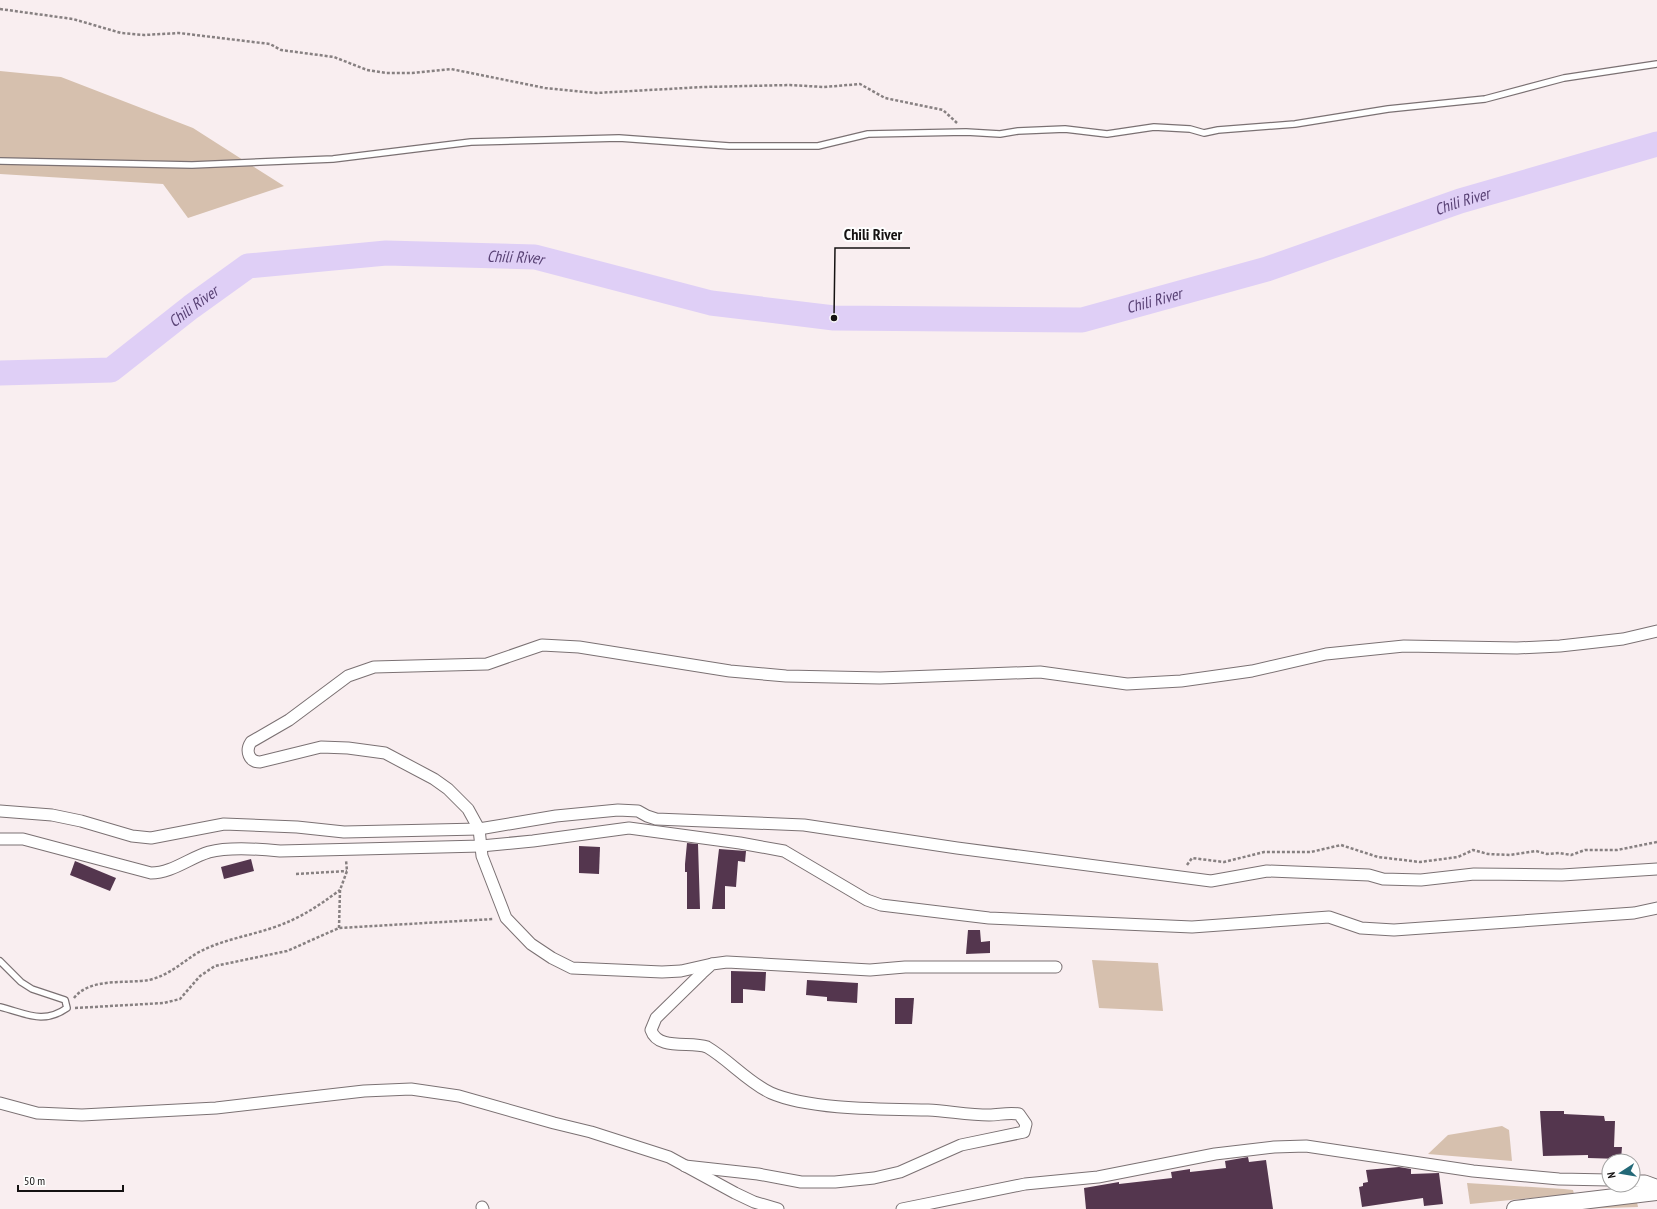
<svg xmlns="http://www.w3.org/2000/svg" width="1657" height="1209" font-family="'PT Sans Narrow',sans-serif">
<rect width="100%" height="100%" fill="#f9eef0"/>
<!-- green -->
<g fill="#d6c0ae">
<polygon points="0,71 61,77 193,128 284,186 188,218 163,184 0,174"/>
<polygon points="1092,960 1158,963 1163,1011 1099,1008"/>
<polygon points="1502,1126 1509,1130 1512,1161 1428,1154 1448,1135"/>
<polygon points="1467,1183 1564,1189 1573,1190 1574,1194 1470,1204"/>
<polygon points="1637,1202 1638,1207 1575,1209"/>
</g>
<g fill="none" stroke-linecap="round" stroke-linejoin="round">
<!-- river -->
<path stroke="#dfcff6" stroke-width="25" id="s1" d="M0,373L111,370L191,307L248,266L386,253L535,257L711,303L834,318L1082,320L1267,269L1460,201L1657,144"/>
</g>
<!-- building -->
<g fill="#54364e">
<polygon points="687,843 698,844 700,909 687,909 687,872 685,872 685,864"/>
<polygon points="579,846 600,847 599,874 579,873"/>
<polygon points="719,849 746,851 745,862 738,861 736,887 725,886 725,909 712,909"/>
<polygon points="251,859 254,871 224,879 221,867"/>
<polygon points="75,861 116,878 110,891 70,875"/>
<polygon points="968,930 980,930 981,942 990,941 990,953 966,954"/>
<polygon points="731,971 766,972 765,991 743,989 743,1003 731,1003"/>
<polygon points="807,980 858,983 857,1003 827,1001 827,997 806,995"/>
<polygon points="895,998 914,998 912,1024 895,1024"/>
<polygon points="1540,1111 1564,1111 1564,1114 1604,1116 1605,1121 1615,1121 1614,1147 1622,1147 1621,1159 1588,1158 1588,1155 1543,1156"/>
<polygon points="1248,1157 1249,1162 1266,1160 1273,1209 1086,1209 1084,1188 1119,1182 1119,1184 1172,1178 1171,1172 1190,1169 1190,1172 1226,1168 1225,1161"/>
<polygon points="1399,1167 1411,1169 1411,1174 1439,1173 1443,1204 1424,1206 1423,1198 1362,1207 1359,1187 1363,1186 1363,1183 1368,1182 1366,1170"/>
</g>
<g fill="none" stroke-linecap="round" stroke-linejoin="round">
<!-- lane casing -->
<g stroke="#7b7173" stroke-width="8">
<g id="lane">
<polyline points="0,161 192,165 333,159 471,142 619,138 729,146 818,146 868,134 966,132 1000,134 1018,131 1065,129 1107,134 1154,127 1190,129 1204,133 1218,130 1295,124 1388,109 1485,99 1564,78 1657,64"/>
<path d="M0,961L21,982L32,989L65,1000L67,1008C43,1025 25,1013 0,1007"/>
</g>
</g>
<!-- street casing -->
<g stroke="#7b7173" stroke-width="13">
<g id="street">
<polyline points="0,811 52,815 81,821 132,836 151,838 224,824 297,827 344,832 479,829 556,816 618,810 638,811 647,816 656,819 804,825 957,848 1211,881 1267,871 1369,875 1383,879 1421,880 1474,874 1562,875 1657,869"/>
<path d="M0,839H23L151,873C172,873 189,858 209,852C228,847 260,849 280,851L481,846L533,841L629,828L740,843L784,851L867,900L881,905L989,918L1192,927L1329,917L1361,928L1394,930L1634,913L1657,908"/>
<path d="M712,964L681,971L662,972L572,968L552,958L531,944L506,918L482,856L479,829L468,809L448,789L434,779L385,753L348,748L321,747L260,762C249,762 245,751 251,742L289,720L348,676L374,667L487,664L542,645L579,647L730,671L786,676L880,678L1040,672L1127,684L1181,681L1252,671L1326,654L1404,646L1517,648L1560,646L1623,639L1657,631"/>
<polyline points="0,1103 37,1113 82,1115 216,1108 364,1091 411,1089 459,1096 554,1123 591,1132 669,1157 735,1193 754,1202 778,1209"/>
<path d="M685,1166L758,1174L801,1182H835L874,1178L900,1172L961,1145L1024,1132L1026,1124L1019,1114C1008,1112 999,1115 989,1115C969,1115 948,1111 928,1110C885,1109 810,1110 771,1093C749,1083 729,1060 707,1047C690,1041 658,1051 651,1030L656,1018L702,973L712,964L727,962L870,970L905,967H1056"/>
<polyline points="1633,1181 1645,1181 1656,1185 1657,1189"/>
<polyline points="482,1207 483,1209"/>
<polyline points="902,1209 1025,1184 1098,1177 1215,1154 1274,1147 1306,1146 1473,1171 1559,1179 1609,1180"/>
</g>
</g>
<!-- secondary casing -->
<g stroke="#7b7173" stroke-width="18">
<polyline id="secondary" points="1515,1209 1657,1192"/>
</g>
<!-- path -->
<g stroke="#878081" stroke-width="2.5" stroke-dasharray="3 2" stroke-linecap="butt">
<polyline points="0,9 73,19 121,33 144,35 179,33 270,44 281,50 334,57 367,70 386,73 412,73 451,69 545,88 596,93 703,87 790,85 824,87 860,84 885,98 943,110 957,123"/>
<polyline points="1187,865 1192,858 1224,862 1264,852 1311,852 1341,845 1378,857 1420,862 1458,857 1473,850 1488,854 1510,855 1536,851 1547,854 1559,853 1571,855 1585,850 1617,850 1657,842"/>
<polyline points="296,874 347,871"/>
<polyline points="339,928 340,890 347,871 346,860"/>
<path d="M74,998C90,977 127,984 149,980C170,975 182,962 199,952C222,940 248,936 272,928C299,919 317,907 340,890"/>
<polyline points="75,1008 164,1003 180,999 200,976 215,966 287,951 339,928 494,919"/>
</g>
<!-- lane -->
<use href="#lane" stroke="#fff" stroke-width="5.5"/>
<!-- street -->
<use href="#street" stroke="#fff" stroke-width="11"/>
<!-- secondary -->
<use href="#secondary" stroke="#fff" stroke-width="16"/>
</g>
<g text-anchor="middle" stroke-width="4" stroke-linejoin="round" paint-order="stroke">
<!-- water labels -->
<g font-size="16" font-style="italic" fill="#594275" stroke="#fefefe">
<text dy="6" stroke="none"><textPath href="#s1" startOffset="1523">Chili River</textPath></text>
<text dy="6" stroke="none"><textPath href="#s1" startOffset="551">Chili River</textPath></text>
<text dy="6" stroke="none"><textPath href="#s1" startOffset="1199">Chili River</textPath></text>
<text dy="6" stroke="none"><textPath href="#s1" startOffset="215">Chili River</textPath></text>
</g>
</g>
<!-- callouts -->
<path fill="none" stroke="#151212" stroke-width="1.5" d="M834 318L835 248H910"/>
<circle fill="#151212" stroke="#fefefe" stroke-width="1.5" cx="834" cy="318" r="4"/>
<g font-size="16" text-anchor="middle" font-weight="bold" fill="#151212" stroke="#fefefe" stroke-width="4" stroke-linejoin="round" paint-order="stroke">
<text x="873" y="240">Chili River</text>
</g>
<!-- north arrow -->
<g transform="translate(1621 1173) rotate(258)"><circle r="19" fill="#fefefe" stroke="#a1a0a0"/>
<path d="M0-3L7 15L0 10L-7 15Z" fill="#226877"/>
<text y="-6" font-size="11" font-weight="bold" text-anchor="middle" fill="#151212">N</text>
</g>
<!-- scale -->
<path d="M18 1185v6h105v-6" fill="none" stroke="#151212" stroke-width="2"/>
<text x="24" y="1185" font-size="12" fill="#151212" stroke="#fefefe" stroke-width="3" paint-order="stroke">50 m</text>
</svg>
